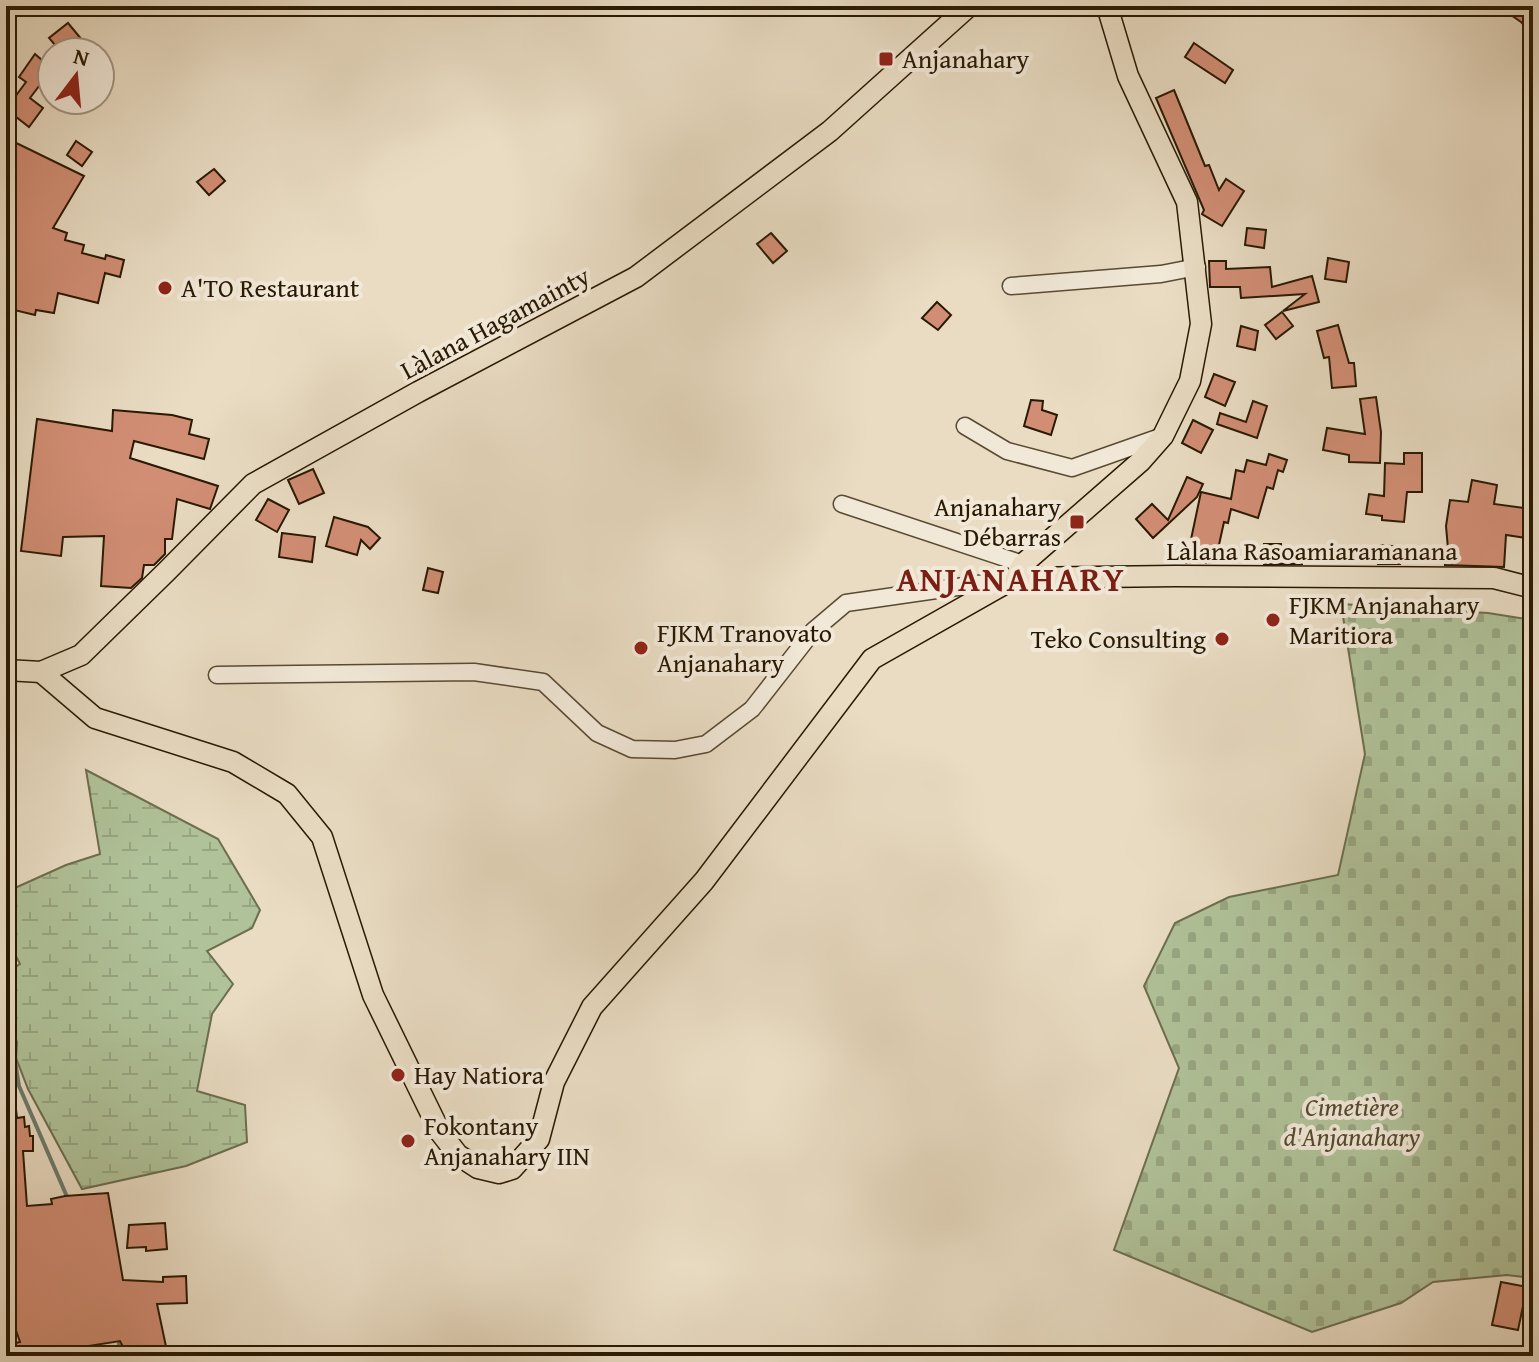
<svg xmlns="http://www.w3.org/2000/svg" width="1539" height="1362" font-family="'Gentium Book Plus',serif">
<defs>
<pattern id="wetland-marsh" width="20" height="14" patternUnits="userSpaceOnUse" patternTransform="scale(2)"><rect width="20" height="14" fill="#b0c299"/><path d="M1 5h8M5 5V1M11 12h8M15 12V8" fill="none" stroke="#97a682"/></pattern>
<pattern id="cemetery-stones" width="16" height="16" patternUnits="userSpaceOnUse" patternTransform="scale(2)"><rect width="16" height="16" fill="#b0c299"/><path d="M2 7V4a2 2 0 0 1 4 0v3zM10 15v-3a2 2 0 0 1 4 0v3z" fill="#97a682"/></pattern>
</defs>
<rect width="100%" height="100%" fill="#e9dcc3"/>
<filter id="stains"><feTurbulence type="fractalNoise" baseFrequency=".0025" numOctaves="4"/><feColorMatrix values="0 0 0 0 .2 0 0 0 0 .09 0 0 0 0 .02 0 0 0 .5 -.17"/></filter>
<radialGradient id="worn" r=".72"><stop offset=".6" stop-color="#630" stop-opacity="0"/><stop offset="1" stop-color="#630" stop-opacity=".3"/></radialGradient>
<!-- wetland -->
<polygon fill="url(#wetland-marsh)" stroke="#6c6e4e" stroke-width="2" points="86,770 218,839 260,910 252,928 207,951 233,984 212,1014 197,1091 245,1105 247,1142 186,1166 82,1189 28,1089 6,1032 6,973 20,964 6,937 6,892 66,865 100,854"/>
<!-- cemetery -->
<polygon fill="url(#cemetery-stones)" stroke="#6c6e4e" stroke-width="2" points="1341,604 1488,613 1533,620 1533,1278 1507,1275 1433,1282 1401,1303 1312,1332 1114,1250 1179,1068 1144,986 1175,923 1229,897 1338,875 1365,754"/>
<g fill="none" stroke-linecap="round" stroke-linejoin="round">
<!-- stream -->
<g stroke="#6b7b6c" stroke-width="4">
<polyline points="6,1019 16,1042 15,1061 19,1086 68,1199"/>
<polyline points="120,1337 119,1344 126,1356"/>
</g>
</g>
<!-- building -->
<g fill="#d28e75" stroke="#291902" stroke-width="2">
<polygon points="1498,6 1533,6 1533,34 1521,22"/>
<polygon points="68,23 92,52 61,52 49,38"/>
<polygon points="1194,43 1233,70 1225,83 1185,57"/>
<polygon points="35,54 52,69 30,98 43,108 29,127 6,109 26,82 19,77"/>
<polygon points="1174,90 1205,166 1209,165 1219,190 1226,179 1244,191 1222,226 1202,214 1204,210 1156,98"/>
<polygon points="6,138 84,176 53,228 67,233 65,240 84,245 82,253 105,259 106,255 124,260 120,277 105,273 98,303 58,293 54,313 36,310 35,315 6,308"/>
<polygon points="76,141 92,152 82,166 67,155"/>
<polygon points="214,169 225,181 209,195 197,182"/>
<polygon points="1247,228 1266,230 1264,248 1245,245"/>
<polygon points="771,233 787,251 773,263 757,244"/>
<polygon points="1328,258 1349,262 1346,282 1325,279"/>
<polygon points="1209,261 1226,261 1226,269 1270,267 1272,287 1312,276 1319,302 1283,311 1305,294 1241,298 1240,287 1210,287"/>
<polygon points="937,302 951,315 938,330 922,318"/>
<polygon points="1282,312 1293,326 1276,339 1265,325"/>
<polygon points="1338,325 1349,363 1354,363 1356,386 1332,388 1329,357 1324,358 1317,331"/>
<polygon points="1241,326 1258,331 1255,350 1237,346"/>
<polygon points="1214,374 1235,382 1225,406 1205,397"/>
<polygon points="1376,397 1381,432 1380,463 1349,462 1349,455 1323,450 1327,428 1365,434 1360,399"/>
<polygon points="1031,400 1043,401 1042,410 1057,415 1051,435 1024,426"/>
<polygon points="1253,401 1267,406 1257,438 1217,424 1220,413 1246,422"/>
<polygon points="113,410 172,415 192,420 189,434 209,439 204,459 134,441 130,458 218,486 210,509 177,499 172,539 165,539 165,554 154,565 144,565 142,578 131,588 101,586 104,536 63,537 61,556 21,551 37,419 112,431"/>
<polygon points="1193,420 1213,430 1201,453 1182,443"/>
<polygon points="1404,453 1422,453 1422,492 1407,492 1404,522 1382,520 1382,516 1366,514 1369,494 1384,496 1385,463 1404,464"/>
<polygon points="1269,454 1287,460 1283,472 1278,470 1273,489 1267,487 1258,518 1231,509 1228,523 1224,522 1215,563 1186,563 1201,492 1231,499 1236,470 1244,472 1247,460 1266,465"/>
<polygon points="313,469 324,493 299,504 288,480"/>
<polygon points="1187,477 1203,484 1197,497 1153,538 1136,519 1152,504 1168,520"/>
<polygon points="1472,480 1497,485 1494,504 1532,509 1530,521 1533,522 1533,539 1506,535 1504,567 1445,565 1445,560 1449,560 1446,526 1450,500 1468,502"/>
<polygon points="268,499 289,510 277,532 256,520"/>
<polygon points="334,517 368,527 380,538 370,549 361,540 357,555 326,546"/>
<polygon points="282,533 315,537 312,562 279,557"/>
<polygon points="1264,544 1281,544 1281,549 1301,548 1302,564 1264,564"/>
<polygon points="1380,545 1402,547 1400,564 1378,564"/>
<polygon points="428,568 443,572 438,593 423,590"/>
<polygon points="6,1092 14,1092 17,1118 24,1117 25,1127 29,1126 30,1136 33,1136 33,1151 23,1151 27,1206 52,1204 51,1199 65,1196 108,1193 123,1280 163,1282 163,1277 186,1276 187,1303 157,1304 168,1356 128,1356 120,1341 69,1349 70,1356 14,1356 7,1345 20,1342 11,1316 6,1318"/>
<polygon points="165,1223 167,1249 146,1251 146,1247 127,1248 129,1225"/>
<polygon points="1501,1282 1527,1287 1518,1330 1492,1325"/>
</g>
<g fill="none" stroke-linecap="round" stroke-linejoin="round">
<!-- minor casing -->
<g stroke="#594a32" stroke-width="19">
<g id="minor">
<polyline points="1011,286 1161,274 1197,267"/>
<polyline points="965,426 1007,451 1072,468 1163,436"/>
<polyline points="842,504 1023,564"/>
<polyline points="217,675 474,672 543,682 597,733 632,749 675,750 706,744 752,709 813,631 846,603 1006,580"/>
</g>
</g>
<!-- major casing -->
<g stroke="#291902" stroke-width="23">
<g id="major">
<polyline points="1015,578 1023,564 1141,461 1163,436 1190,381 1201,324 1187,202 1128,76 1107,6"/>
<polyline points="6,670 41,672 81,655 167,571 253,484 418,392 636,277 830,131 969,6"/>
<polyline points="41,672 95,718 233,762 287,794 322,837 373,995 440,1132 458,1155 478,1168 499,1173 512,1169 539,1139 554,1082 592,1007 704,881 872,659 1015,578 1175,576 1494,578 1533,588"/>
</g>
</g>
<!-- minor -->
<use href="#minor" stroke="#f1e8d8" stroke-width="16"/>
<!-- major -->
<use href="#major" stroke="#e9dcc3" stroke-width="20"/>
</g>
<!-- markers -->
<g fill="#8f2418" stroke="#f1e8d8" stroke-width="3">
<rect x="878" y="51" width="16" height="16" rx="4"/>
<circle cx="165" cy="288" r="8"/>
<rect x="1069" y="514" width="16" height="16" rx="4"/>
<circle cx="1273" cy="620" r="8"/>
<circle cx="1222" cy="639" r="8"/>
<circle cx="641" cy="648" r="8"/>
<circle cx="398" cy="1075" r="8"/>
<circle cx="408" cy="1141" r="8"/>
</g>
<g text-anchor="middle" stroke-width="8" stroke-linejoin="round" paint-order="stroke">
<!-- poi labels -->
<g font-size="26" fill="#291902" stroke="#f1e8d8" text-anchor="start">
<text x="902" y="68">Anjanahary</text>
<text x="181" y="297">A'TO Restaurant</text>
<text x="1061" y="516" text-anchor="end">Anjanahary<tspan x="1061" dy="30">Débarras</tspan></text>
<text x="1289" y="614">FJKM Anjanahary<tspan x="1289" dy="30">Maritiora</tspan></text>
<text x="657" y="642">FJKM Tranovato<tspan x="657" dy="30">Anjanahary</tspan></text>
<text x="1206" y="648" text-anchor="end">Teko Consulting</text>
<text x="414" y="1084">Hay Natiora</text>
<text x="424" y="1135">Fokontany<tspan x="424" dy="30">Anjanahary IIN</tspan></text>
</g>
<!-- street labels -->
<g font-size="26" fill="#291902" stroke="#f1e8d8">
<text transform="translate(495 323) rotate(-28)" y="9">Làlana Hagamainty</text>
<text x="1312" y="560">Làlana Rasoamiaramanana</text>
</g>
<!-- park labels -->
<g font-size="26" font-style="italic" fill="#524c2f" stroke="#f1e8d8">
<text x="1352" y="1116">Cimetière<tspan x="1352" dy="30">d'Anjanahary</tspan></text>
</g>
<!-- district labels -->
<g font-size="34" font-weight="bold" letter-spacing="2" fill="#7a1f14" stroke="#f1e8d8">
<text x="1011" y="591">ANJANAHARY</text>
</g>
</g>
<!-- margin -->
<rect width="1539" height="1362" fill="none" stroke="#e9dcc3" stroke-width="32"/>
<rect x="8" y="8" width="1523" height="1346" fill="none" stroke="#291902" stroke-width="4"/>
<rect x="16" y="16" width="1507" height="1330" fill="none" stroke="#291902" stroke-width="2"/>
<!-- north arrow -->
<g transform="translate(76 76) rotate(16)"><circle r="38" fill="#f1e8d8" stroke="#a19582" stroke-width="2"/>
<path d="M0-6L14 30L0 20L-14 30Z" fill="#8f2418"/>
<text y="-12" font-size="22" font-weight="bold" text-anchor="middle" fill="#291902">N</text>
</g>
<rect width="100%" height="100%" filter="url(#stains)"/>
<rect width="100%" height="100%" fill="url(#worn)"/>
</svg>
